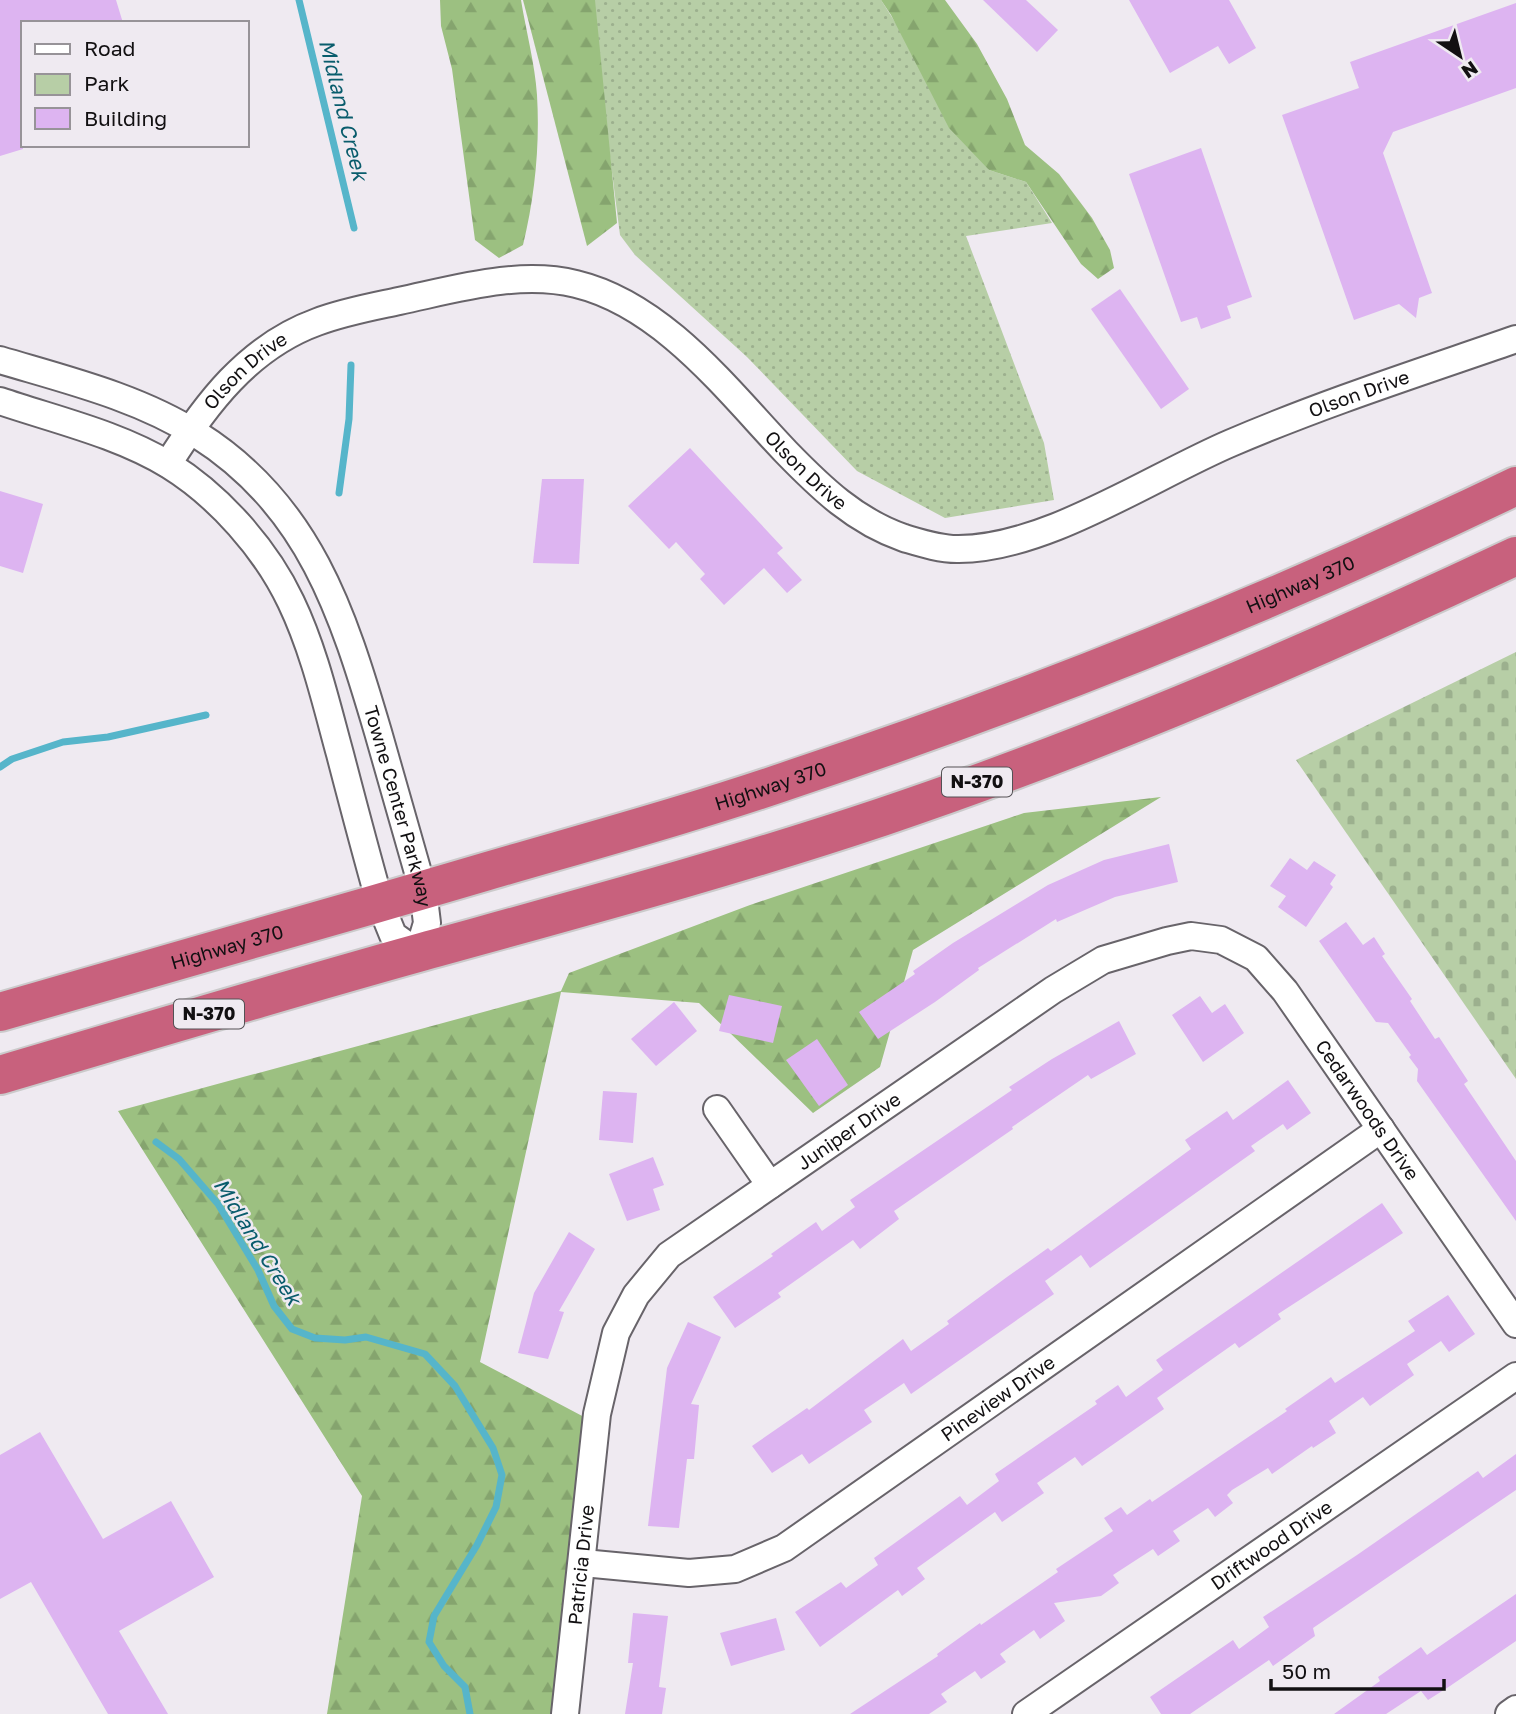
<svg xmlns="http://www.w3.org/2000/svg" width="1516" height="1714" font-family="'Golos Text',sans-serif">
<defs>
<pattern id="green-dots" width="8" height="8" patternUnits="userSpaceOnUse" patternTransform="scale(1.75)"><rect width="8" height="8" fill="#b7cea6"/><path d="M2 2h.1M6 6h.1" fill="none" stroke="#9cb08e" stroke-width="1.8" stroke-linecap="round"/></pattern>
<pattern id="forest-firs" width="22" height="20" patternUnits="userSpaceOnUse" patternTransform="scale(1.75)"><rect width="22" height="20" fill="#9cc081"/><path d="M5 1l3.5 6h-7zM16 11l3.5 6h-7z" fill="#85a46e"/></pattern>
<pattern id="cemetery-stones" width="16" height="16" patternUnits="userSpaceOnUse" patternTransform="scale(1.75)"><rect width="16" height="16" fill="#b7cea6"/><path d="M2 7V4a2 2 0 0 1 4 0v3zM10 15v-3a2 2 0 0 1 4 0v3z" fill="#9cb08e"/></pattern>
</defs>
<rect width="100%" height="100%" fill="#efeaf1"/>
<!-- green -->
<polygon fill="url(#green-dots)" points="590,0 881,0 989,170 1026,182 1052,223 966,236 1044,443 1054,500 945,518 857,471 747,357 635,255 620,235"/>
<!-- forest -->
<g fill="url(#forest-firs)">
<path d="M440,0H521C526,31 535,64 537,95C540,145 535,196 523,245L499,258L475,240L452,69L441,26Z"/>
<polygon points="523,0 595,0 617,223 587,246"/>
<polygon points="881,0 945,0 977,44 1007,99 1025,145 1059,174 1092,218 1110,250 1114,268 1098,279 1081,264 1026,182 989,170 949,128 891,15"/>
<polygon points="1161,797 913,950 880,1067 813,1113 699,1003 561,992 480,1362 586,1418 553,1714 327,1714 362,1496 118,1111 561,991 569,973 750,905 1024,813"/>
</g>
<!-- cemetery -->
<polygon fill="url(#cemetery-stones)" points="1516,652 1516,1079 1296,760"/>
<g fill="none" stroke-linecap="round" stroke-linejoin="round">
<!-- stream -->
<g stroke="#56b5ca" stroke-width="7">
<polyline points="299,0 354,228"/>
<polyline points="339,493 349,419 351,365"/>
<polyline points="0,767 12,759 63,742 108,737 206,715"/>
<polyline points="156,1142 179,1159 218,1204 258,1270 274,1306 292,1329 315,1338 345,1340 366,1337 425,1354 455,1386 493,1448 502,1475 496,1507 477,1545 434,1616 429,1642 444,1666 465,1687 470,1714"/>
</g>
</g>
<!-- building -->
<g fill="#ddb4f1">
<polygon points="0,0 116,0 123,23 23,23 23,149 0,156"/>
<polygon points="983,0 1026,0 1058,30 1037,52"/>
<polygon points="1129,0 1229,0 1256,48 1229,64 1218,46 1170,73"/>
<polygon points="1516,3 1516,88 1393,132 1383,153 1432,293 1419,298 1416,318 1399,304 1354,320 1282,115 1359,88 1350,62"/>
<polygon points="1201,148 1252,297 1227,306 1231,318 1201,329 1197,317 1181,322 1129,174"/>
<polygon points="1120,289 1189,389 1161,409 1091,309"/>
<polygon points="690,448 783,548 777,553 802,580 787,593 764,568 724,605 700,579 705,574 676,542 669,549 628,506"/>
<polygon points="542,479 584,479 579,564 533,563"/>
<polygon points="0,491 43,504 23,573 0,566"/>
<polygon points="1169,844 1178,882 1115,897 1057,922 1056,919 978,968 979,970 935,1002 878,1039 859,1012 915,974 913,971 953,943 1048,885 1104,860"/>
<polygon points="1290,858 1307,870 1314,861 1336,875 1330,884 1333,887 1306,927 1278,907 1286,896 1270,886"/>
<polygon points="1346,922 1363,945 1374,937 1385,954 1382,956 1412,999 1410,1001 1435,1039 1439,1037 1468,1081 1464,1084 1516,1161 1516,1221 1417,1081 1418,1069 1409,1057 1411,1055 1388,1023 1376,1022 1319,941"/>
<polygon points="729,995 782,1006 773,1043 719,1031"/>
<polygon points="1200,996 1212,1013 1225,1004 1244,1033 1203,1062 1172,1015"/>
<polygon points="674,1002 697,1031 656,1066 631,1039"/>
<polygon points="1119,1021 1136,1054 1091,1079 1088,1075 1012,1127 1013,1129 894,1211 899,1219 860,1249 853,1240 778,1293 781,1297 735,1328 713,1297 773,1256 771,1254 816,1222 822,1231 855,1207 850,1200 1012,1090 1009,1087 1052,1059"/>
<polygon points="817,1039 848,1085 819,1106 786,1060"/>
<polygon points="1288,1080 1311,1113 1287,1130 1283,1124 1251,1146 1255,1151 1090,1268 1081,1255 1045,1281 1054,1294 911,1394 904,1383 864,1410 872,1422 809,1464 802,1454 772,1473 752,1446 807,1408 809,1410 903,1339 911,1351 949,1324 947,1321 1007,1277 1048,1248 1051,1251 1191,1149 1185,1140 1227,1111 1233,1120"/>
<polygon points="603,1091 637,1093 633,1143 599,1140"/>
<polygon points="653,1157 664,1185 653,1189 660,1210 627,1221 609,1174"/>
<polygon points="1382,1203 1403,1233 1278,1314 1281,1319 1239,1348 1235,1343 1157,1398 1164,1409 1108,1448 1082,1466 1075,1457 1037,1483 1044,1493 1002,1522 995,1512 917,1568 925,1579 902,1596 898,1590 820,1647 795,1612 841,1582 846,1588 878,1565 874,1558 960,1496 967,1505 999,1481 995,1474 1097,1404 1095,1401 1118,1385 1126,1397 1163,1370 1156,1360"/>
<polygon points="569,1232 595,1249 559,1311 564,1312 548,1359 518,1353 534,1293"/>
<polygon points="1448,1295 1475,1334 1449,1352 1441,1341 1407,1364 1414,1375 1370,1406 1363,1397 1329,1421 1336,1433 1313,1448 1312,1446 1272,1474 1268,1468 1232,1490 1227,1495 1233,1503 1215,1517 1208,1508 1173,1531 1180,1541 1158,1556 1153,1549 1113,1575 1119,1583 1101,1596 1054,1603 1065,1621 1040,1639 1034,1630 1000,1654 1006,1662 981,1679 975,1671 941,1694 947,1702 929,1714 850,1714 938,1656 937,1654 980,1623 981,1625 1058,1572 1056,1569 1113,1531 1104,1518 1121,1507 1127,1515 1150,1499 1152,1502 1287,1411 1285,1409 1331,1377 1335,1383 1415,1331 1408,1321"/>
<polygon points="688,1322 721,1337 691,1404 699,1405 694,1459 687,1459 679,1528 648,1526 667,1368"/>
<polygon points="40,1432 103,1539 171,1501 214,1577 119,1631 168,1714 108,1714 31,1582 0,1599 0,1455"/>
<polygon points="1516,1454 1516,1490 1313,1628 1315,1636 1273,1666 1269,1660 1190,1714 1161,1714 1150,1697 1233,1640 1239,1649 1269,1627 1263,1617 1357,1555 1478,1471 1483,1478"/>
<polygon points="1516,1594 1516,1641 1450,1686 1428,1700 1421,1691 1386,1714 1334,1714 1380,1681 1378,1677 1421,1647 1427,1655"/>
<polygon points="633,1613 668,1616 659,1687 666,1688 662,1714 625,1714 633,1663 628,1663"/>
<polygon points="776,1618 785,1650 731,1666 720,1633"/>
</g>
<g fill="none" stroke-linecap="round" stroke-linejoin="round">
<!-- street casing -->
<g stroke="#68646a" stroke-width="30">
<g id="street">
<path id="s1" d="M0,360C67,380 138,397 198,435C309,505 343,613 378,732C393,784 408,837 423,890L427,923L418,953L393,935L380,903C366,853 353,804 340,754C326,703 314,650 291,602C266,549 219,496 169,465C118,434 56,420 0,401"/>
<path id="s2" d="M168,464C205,405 248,347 317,322C343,312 371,307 399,301C456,289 519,270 576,284C663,305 727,390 786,452C821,488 855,521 904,538C921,543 939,549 957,549C1044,550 1151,477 1231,443C1324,403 1421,372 1516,339"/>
<polyline points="717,1109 770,1185"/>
<path id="s3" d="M583,1563L689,1573L735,1569L784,1548L1381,1129"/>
<path id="s4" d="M565,1714L597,1414L616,1333L636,1295L669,1255L1053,990L1103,960L1167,941L1191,936L1221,940L1256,958L1285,991L1516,1324"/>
<path id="s5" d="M1026,1714L1516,1376"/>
<polyline points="1509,1714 1516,1709"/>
</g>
</g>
<!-- highway casing -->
<g stroke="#cbcacb" stroke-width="42">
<g id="highway">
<path id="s6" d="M0,1012C161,966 321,920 481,873C587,842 694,813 798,777C1043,695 1283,598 1516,486"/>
<path d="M0,1075C139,1034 278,992 418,953C573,910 730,868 882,817C1099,744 1310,653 1516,556"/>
</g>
</g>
<!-- street -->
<use href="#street" stroke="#fff" stroke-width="26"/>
<!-- highway -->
<use href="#highway" stroke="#c8617d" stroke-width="38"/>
</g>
<g text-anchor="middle" stroke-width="5" stroke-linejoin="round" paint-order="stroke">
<!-- shield labels -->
<g fill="#efeaf1" stroke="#545155" stroke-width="2">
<rect x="942" y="767.5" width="70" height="29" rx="5"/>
<rect x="174" y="999.5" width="70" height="29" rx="5"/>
</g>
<g font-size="18" font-weight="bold" fill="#121012">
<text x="977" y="788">N-370</text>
<text x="209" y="1020">N-370</text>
</g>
<!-- street labels -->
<g font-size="19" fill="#121012" stroke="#efeaf1">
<text dy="7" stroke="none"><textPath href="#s2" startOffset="122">Olson Drive</textPath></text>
<text dy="7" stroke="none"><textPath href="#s2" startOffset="1382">Olson Drive</textPath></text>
<text dy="7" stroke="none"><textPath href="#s2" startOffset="774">Olson Drive</textPath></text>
<text dy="7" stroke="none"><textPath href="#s6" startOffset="1370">Highway 370</textPath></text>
<text dy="7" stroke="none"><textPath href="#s6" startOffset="803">Highway 370</textPath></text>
<text dy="7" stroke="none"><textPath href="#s1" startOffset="646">Towne Center Parkway</textPath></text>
<text dy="7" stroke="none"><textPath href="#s6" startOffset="236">Highway 370</textPath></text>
<text dy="7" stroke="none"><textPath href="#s4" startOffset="1354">Cedarwoods Drive</textPath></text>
<text dy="7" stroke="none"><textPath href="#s4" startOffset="698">Juniper Drive</textPath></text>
<text dy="7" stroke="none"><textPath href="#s3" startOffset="467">Pineview Drive</textPath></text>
<text dy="7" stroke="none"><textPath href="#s5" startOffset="298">Driftwood Drive</textPath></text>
<text dy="7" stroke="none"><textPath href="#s4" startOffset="150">Patricia Drive</textPath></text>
</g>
<!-- water labels -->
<g font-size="21" font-style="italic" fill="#095c6c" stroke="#efeaf1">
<text transform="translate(343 110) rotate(76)" y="7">Midland Creek</text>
<text transform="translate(257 1242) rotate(58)" y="7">Midland Creek</text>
</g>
</g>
<!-- legend -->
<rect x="21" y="21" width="228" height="126" fill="#efeaf1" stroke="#979398" stroke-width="2"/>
<rect x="35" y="44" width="35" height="10" fill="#ffffff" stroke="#979398" stroke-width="2"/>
<text x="84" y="56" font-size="21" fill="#121012">Road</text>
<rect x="35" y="74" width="35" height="21" fill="#b7cea6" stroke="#979398" stroke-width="2"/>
<text x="84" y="91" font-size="21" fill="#121012">Park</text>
<rect x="35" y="108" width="35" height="21" fill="#ddb4f1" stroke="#979398" stroke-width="2"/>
<text x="84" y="126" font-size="21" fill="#121012">Building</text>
<!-- north arrow -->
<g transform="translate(1460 56) rotate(145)" stroke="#efeaf1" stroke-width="5" paint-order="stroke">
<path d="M0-5L12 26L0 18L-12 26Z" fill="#121012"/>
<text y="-10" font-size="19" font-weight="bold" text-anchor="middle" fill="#121012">N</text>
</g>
<!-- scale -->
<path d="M1271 1679v10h173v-10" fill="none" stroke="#121012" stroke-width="3.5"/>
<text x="1282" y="1679" font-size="21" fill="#121012" stroke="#efeaf1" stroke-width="5" paint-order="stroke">50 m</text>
</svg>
